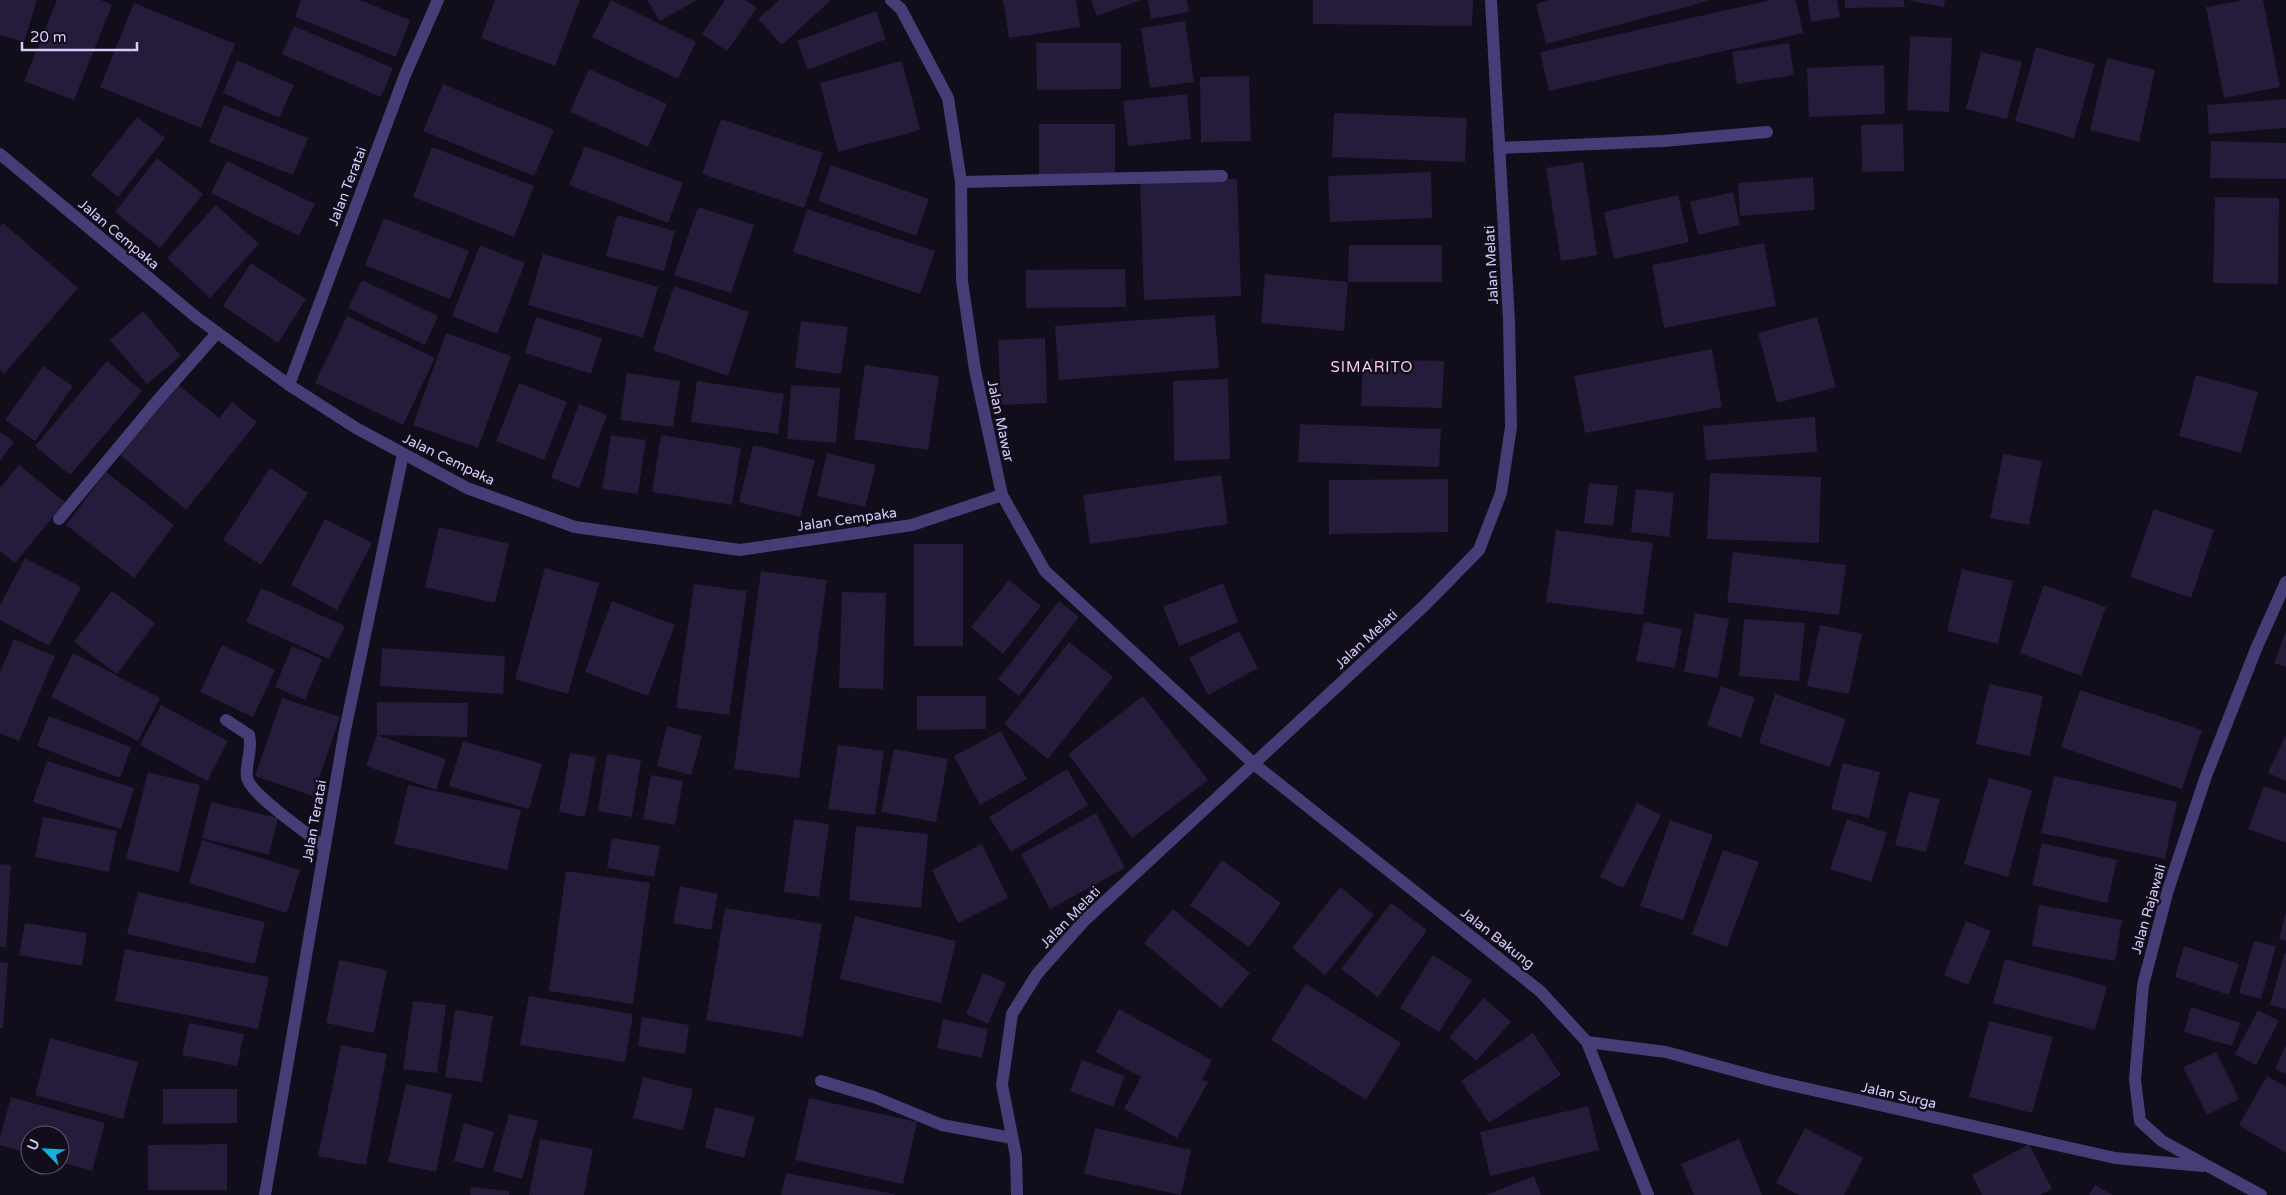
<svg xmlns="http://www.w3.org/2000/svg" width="2286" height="1195" font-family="'Varela Round',sans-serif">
<rect width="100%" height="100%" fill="#110d1b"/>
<!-- building -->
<g fill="#251b3a">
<polygon points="0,0 37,0 24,42 0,35"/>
<polygon points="57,0 101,0 112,5 74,100 24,81"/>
<polygon points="301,0 360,0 410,20 396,57 295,17"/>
<polygon points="495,0 580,0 555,66 481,38"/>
<polygon points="611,0 696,42 678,79 592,37"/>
<polygon points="647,0 697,0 660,21"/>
<polygon points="725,0 745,0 757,8 727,51 702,34"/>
<polygon points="779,0 831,0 782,45 758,19"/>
<polygon points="1003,0 1076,0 1080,27 1009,38"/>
<polygon points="1091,0 1141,0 1097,16"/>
<polygon points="1148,0 1187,0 1189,12 1151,19"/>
<polygon points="1313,0 1473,0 1472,26 1313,24"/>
<polygon points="1550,0 1708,0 1708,1 1546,44 1536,4"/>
<polygon points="1771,0 1796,0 1803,33 1549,91 1540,52"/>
<polygon points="1808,0 1837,0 1840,17 1811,22"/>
<polygon points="1845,0 1904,0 1904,7 1845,8"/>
<polygon points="1907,0 1945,0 1944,7"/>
<polygon points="2244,0 2263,0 2280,87 2224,98 2206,7"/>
<polygon points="134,3 235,44 201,128 100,87"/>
<polygon points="876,11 886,39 808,70 797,41"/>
<polygon points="1185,21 1194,82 1150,88 1141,28"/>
<polygon points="294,26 393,68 381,97 282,54"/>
<polygon points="1910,36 1952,38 1949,112 1907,110"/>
<polygon points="1036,43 1121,43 1121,89 1037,90"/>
<polygon points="1789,43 1794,75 1737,84 1732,52"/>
<polygon points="2036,47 2095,64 2074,138 2015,121"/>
<polygon points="1981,52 2022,62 2007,119 1966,109"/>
<polygon points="2107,58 2155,70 2139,142 2090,130"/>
<polygon points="237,60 294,85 279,118 223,93"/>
<polygon points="902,61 920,130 838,152 820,83"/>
<polygon points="1884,65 1885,114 1809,117 1807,68"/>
<polygon points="589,69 667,104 648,147 570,112"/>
<polygon points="1249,76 1251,141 1201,142 1200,77"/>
<polygon points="443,84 554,130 534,176 423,131"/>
<polygon points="1187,94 1191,139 1128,146 1123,101"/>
<polygon points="2286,99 2286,128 2209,134 2207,105"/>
<polygon points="224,105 308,138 293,175 209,142"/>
<polygon points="1334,113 1467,118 1465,162 1332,157"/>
<polygon points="137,117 165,138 118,197 91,175"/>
<polygon points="721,119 823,153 804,208 702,174"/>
<rect x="1039" y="124" width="76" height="52"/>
<polygon points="1903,124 1904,171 1862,172 1861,125"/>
<polygon points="2211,141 2286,143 2286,179 2210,178"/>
<polygon points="585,146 683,183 668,223 569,185"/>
<polygon points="432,147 534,186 514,237 413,197"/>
<polygon points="157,158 203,194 160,248 115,212"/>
<polygon points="227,161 315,204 299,236 211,193"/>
<polygon points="1583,162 1597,255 1561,261 1546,168"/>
<polygon points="831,165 929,199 916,236 818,201"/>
<polygon points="1431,172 1432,218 1330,222 1328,176"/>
<polygon points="1813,177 1815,210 1740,216 1738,183"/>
<polygon points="1237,179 1241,296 1144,300 1140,183"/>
<polygon points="1733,192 1740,225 1698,235 1690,202"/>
<polygon points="1678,195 1689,242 1614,259 1604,212"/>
<polygon points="2215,197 2279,198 2278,284 2213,283"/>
<polygon points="216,205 259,244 210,298 167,258"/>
<polygon points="698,207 754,225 731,293 674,275"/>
<polygon points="807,209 935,251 920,294 793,252"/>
<polygon points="617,215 675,231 664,271 606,256"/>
<polygon points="384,218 469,251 450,299 365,265"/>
<polygon points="3,223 78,288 4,374 0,370 0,227"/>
<polygon points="1764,243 1776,306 1664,328 1652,265"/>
<polygon points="480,245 525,263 497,334 452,316"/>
<polygon points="1349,245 1442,245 1442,282 1348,282"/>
<polygon points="543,254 658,287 643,338 528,305"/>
<polygon points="251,263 306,299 278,343 223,306"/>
<polygon points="1125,269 1126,307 1026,308 1026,270"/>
<polygon points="1265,274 1348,282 1344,331 1261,323"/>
<polygon points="362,280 438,316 425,345 348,308"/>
<polygon points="674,286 749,312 728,376 653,350"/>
<polygon points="143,311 181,356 147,384 110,340"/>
<polygon points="1215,315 1219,368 1059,380 1055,326"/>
<polygon points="347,316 435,358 403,425 315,383"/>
<polygon points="536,317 602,338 591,374 525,353"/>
<polygon points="1817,317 1836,387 1777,403 1758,333"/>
<polygon points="801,321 848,327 841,374 795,368"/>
<polygon points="446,333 511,356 478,448 413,425"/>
<polygon points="1045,338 1047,403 1001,405 998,340"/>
<polygon points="1712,349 1722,407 1585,433 1574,376"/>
<polygon points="1363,359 1444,361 1442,408 1361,406"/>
<polygon points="107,361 142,391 70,475 35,446"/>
<polygon points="865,365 939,376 928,450 854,439"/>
<polygon points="43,366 73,386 35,441 5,420"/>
<polygon points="627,373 680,381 673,427 620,420"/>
<polygon points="2196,375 2258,392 2241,453 2179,436"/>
<polygon points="1228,379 1230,459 1174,461 1173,381"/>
<polygon points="697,381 784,394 778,434 691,422"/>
<polygon points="176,383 219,418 232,402 257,422 186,510 119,454"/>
<polygon points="519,383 567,402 544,460 496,441"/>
<polygon points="791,385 840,388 836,443 787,439"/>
<polygon points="579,404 607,415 579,488 551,478"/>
<polygon points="1815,417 1817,452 1706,460 1703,426"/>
<polygon points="1300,424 1441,429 1439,467 1298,462"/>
<polygon points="0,432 14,442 0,461"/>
<polygon points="611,435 646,440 638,494 602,489"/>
<polygon points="661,435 741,448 732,505 652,492"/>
<polygon points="753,445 815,460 800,517 739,502"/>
<polygon points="827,453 876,465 865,507 817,496"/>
<polygon points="2003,454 2042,461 2029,525 1990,518"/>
<polygon points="19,465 65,502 15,563 0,551 0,488"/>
<polygon points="270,468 308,493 261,565 223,540"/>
<polygon points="106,472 174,525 134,578 66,525"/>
<polygon points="1710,473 1821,477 1819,543 1707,539"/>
<polygon points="1221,475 1228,524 1090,544 1083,495"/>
<polygon points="1448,479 1448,532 1329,534 1329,480"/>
<polygon points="1589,483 1618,486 1613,526 1584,523"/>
<polygon points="1636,489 1674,493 1669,537 1631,532"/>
<polygon points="2154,509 2214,530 2191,598 2130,577"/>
<polygon points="325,519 372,543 337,610 291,585"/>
<polygon points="439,527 509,544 495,603 425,587"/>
<polygon points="1556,530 1653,543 1643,615 1546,602"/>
<rect x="914" y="544" width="49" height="102"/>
<polygon points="1733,552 1846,565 1839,615 1727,602"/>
<polygon points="25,558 81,587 49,646 0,620 0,605"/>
<polygon points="545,568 599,583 568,694 515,679"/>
<polygon points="1962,569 2013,581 1998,644 1947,631"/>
<polygon points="761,571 827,580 799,778 734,769"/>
<polygon points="1009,580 1041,606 1003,654 971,627"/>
<polygon points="1223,583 1238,622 1179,646 1163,607"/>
<polygon points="694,584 747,591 729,715 676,708"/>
<polygon points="2044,585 2106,607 2081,676 2020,653"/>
<polygon points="261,588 345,626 329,659 246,622"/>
<polygon points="112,591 155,623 117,674 74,642"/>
<polygon points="842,592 886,593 883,689 839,688"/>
<polygon points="612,601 675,625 648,696 585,672"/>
<polygon points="1059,601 1079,617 1019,696 998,679"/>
<polygon points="1695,613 1729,619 1718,678 1684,672"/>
<polygon points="1744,619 1805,623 1799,681 1739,676"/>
<polygon points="1644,622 1682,629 1675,668 1636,661"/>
<polygon points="1820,625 1862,634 1849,694 1807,686"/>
<polygon points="1239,631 1258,668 1208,695 1189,658"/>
<polygon points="2286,631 2286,667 2274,663"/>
<polygon points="14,639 55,656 19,741 0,733 0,672"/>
<polygon points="1069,642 1113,677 1048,759 1004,724"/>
<polygon points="222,645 275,670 253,717 200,692"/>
<polygon points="292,646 322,659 305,700 275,687"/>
<polygon points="382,648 505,656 503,694 380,686"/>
<polygon points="73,653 160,698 138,741 51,697"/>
<polygon points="1989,684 2043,696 2030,756 1976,744"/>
<polygon points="1721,686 1755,698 1741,738 1707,725"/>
<polygon points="2080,690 2202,730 2182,789 2061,747"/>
<polygon points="1775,694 1846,719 1830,767 1759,743"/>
<polygon points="917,696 986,696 986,729 917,730"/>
<polygon points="1143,696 1208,780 1132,838 1068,754"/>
<polygon points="282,698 340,717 313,796 255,776"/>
<polygon points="377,702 468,703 467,737 377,735"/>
<polygon points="161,705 228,741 207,781 140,745"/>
<polygon points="49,716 131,747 120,778 37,746"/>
<polygon points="667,726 702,736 691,775 657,766"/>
<polygon points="1001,731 1027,779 980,805 954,756"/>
<polygon points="377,735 446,759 436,790 366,766"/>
<polygon points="2286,735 2286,781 2268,773"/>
<polygon points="463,741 542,764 529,809 449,786"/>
<polygon points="838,745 884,751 875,815 828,809"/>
<polygon points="894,749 948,759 936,822 881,812"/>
<polygon points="570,753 596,757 585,817 559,812"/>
<polygon points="607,754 641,760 632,817 598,811"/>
<polygon points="47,761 134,788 121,829 33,802"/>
<polygon points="1843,763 1880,772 1869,818 1831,809"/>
<polygon points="1067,769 1088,805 1011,852 989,817"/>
<polygon points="148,772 200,785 179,872 126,859"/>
<polygon points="651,775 683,781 675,825 643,819"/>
<polygon points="2054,776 2177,802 2165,859 2041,833"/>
<polygon points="1989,778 2032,790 2008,877 1964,864"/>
<polygon points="408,785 521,810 507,870 394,844"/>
<polygon points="2264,786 2286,794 2286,843 2248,829"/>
<polygon points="1909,792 1940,799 1926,852 1895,845"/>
<polygon points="211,802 278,818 269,855 202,838"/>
<polygon points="1637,803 1661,815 1623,888 1600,877"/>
<polygon points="1096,813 1125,868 1050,909 1021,854"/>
<polygon points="43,817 117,831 109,872 35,857"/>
<polygon points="794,819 829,824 819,897 784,892"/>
<polygon points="1847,819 1887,833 1871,882 1830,869"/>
<polygon points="1670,820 1713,835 1683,920 1640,906"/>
<polygon points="856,826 928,834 921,908 849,900"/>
<polygon points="612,838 660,846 654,877 607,868"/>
<polygon points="202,840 300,870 287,913 189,883"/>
<polygon points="2042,843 2117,860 2107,903 2032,885"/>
<polygon points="982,844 1008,898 958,923 932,870"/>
<polygon points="1723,850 1759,862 1727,947 1692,934"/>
<polygon points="1222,860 1281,903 1249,947 1190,905"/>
<polygon points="0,864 11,865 6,947 0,947"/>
<polygon points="566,871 650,883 633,1004 549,991"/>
<polygon points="680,886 718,894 711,930 673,923"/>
<polygon points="1340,887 1374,915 1325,975 1292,948"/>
<polygon points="138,892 265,922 255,964 127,934"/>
<polygon points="1391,903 1427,930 1378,997 1341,969"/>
<polygon points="2039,905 2122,920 2115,961 2032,946"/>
<polygon points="725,908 822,924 803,1037 706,1020"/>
<polygon points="1173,909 1250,973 1221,1008 1144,943"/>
<polygon points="2285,915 2286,915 2286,941 2279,939"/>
<polygon points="855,916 956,941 941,1003 840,979"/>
<polygon points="1966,921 1991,931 1968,985 1944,975"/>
<polygon points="25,923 87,933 82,966 19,955"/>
<polygon points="2254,941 2276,946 2261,999 2239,993"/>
<polygon points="2184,946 2239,964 2229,995 2175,977"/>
<polygon points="125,949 269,977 258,1029 115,1001"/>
<polygon points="2284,954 2286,954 2286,1009 2270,1005"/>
<polygon points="1433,955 1472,980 1439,1032 1400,1008"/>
<polygon points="2005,959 2107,986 2095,1030 1993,1003"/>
<polygon points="339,960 387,970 374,1033 326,1023"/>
<polygon points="0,962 8,963 3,1028 0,1028"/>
<polygon points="983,973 1006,983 988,1024 966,1014"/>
<polygon points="1306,984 1401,1043 1366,1100 1271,1040"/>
<polygon points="529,996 633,1014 625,1062 520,1045"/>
<polygon points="1484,998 1511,1022 1476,1061 1449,1037"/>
<polygon points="413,1001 446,1005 437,1073 403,1069"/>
<polygon points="2191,1007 2240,1023 2232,1046 2184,1032"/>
<polygon points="1119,1009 1212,1060 1202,1080 1208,1082 1177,1138 1124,1109 1141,1077 1096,1052"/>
<polygon points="455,1010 493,1016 482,1082 445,1077"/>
<polygon points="2258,1010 2279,1021 2256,1065 2235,1054"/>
<polygon points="642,1017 689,1025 685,1054 638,1046"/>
<polygon points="943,1019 988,1029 982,1058 937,1048"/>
<polygon points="1989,1021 2053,1037 2032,1113 1969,1097"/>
<polygon points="189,1023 244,1034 237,1066 182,1055"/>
<polygon points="1533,1033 1561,1075 1489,1123 1461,1081"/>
<polygon points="50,1038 138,1062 123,1119 35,1095"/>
<polygon points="341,1045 387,1054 366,1165 318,1156"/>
<polygon points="2286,1045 2286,1074 2275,1069"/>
<polygon points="2216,1052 2239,1099 2207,1115 2183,1067"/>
<polygon points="1082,1060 1125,1076 1113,1107 1070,1091"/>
<polygon points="2267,1076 2286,1087 2286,1153 2239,1125"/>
<polygon points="643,1077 693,1089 683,1130 633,1118"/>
<polygon points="406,1084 452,1094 436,1172 388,1162"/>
<polygon points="163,1089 237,1089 237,1123 163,1124"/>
<polygon points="11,1097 105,1123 92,1171 60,1162 60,1135 30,1135 30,1154 0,1145 0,1137"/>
<polygon points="809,1098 917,1122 903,1184 795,1160"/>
<polygon points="1588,1106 1599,1150 1490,1176 1480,1132"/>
<polygon points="715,1107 755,1117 744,1158 705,1148"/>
<polygon points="509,1114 538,1121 522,1179 493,1171"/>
<polygon points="464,1123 494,1132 483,1169 454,1161"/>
<polygon points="1095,1128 1191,1150 1181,1195 1084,1174"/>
<polygon points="1805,1128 1863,1158 1844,1195 1799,1195 1776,1183"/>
<polygon points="540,1139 593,1149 584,1195 529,1195"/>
<polygon points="1739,1139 1762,1195 1694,1195 1681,1164"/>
<polygon points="227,1144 227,1190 148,1190 148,1145"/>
<polygon points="2029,1144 2052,1189 2040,1195 1982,1195 1972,1175"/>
<polygon points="786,1173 894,1194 894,1195 781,1195"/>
<polygon points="1534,1176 1541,1195 1486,1195"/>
<polygon points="2095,1185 2113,1195 2089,1195"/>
<polygon points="471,1187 510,1191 509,1195 470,1195"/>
</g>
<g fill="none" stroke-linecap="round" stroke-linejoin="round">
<!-- street -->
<g stroke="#463c76" stroke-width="12">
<polyline points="891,0 901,9 948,98 961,182 962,281 975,370 1002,495 1045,571 1254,764 1540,991 1587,1042 1648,1195"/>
<polyline points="1499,148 1663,141 1767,132"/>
<polyline points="0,154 196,317 289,385 356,428 467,488 575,527 740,550 912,525 1002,495"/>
<polyline points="961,182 1222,176"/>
<polyline points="289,385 405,75 438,0"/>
<polyline points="59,519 157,401 217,333"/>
<path d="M226,720L249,735C253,750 245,763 247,777C249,794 310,835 325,847"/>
<polyline points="1587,1042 1666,1052 1769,1080 2115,1158 2203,1166"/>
<polyline points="821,1081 874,1097 942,1125 1012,1138"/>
<polyline points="265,1195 344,735 403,454"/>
<polyline points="1017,1195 1016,1156 1002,1085 1012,1014 1037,974 1084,921 1425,605 1479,550 1501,493 1511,427 1509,321 1491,0"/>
<polyline points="2261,1195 2162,1141 2140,1121 2135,1080 2143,985 2168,890 2206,776 2256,649 2286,582"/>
</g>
</g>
<g text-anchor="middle" stroke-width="5" stroke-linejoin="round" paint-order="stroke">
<!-- street labels -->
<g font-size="14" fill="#d7ccfa" stroke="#110d1b">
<text transform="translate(347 186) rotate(-69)" y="5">Jalan Teratai</text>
<text transform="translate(119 234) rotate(40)" y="5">Jalan Cempaka</text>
<text transform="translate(1491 265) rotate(-93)" y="5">Jalan Melati</text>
<text transform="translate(1001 421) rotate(78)" y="5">Jalan Mawar</text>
<text transform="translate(449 459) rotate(26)" y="5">Jalan Cempaka</text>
<text transform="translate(847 519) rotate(-8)" y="5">Jalan Cempaka</text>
<text transform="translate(1366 639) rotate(-43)" y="5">Jalan Melati</text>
<text transform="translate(314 821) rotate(-80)" y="5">Jalan Teratai</text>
<text transform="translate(2148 909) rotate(-74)" y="5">Jalan Rajawali</text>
<text transform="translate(1070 917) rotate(-46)" y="5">Jalan Melati</text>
<text transform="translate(1498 938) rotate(38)" y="5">Jalan Bakung</text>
<text transform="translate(1899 1095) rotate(13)" y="5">Jalan Surga</text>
</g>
<!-- neighbourhood labels -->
<g font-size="15" letter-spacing="1" fill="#facee4" stroke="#110d1b">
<text x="1372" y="372">SIMARITO</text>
</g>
</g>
<!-- north arrow -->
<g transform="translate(45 1150) rotate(294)"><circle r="24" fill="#110d1b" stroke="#605974"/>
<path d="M0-4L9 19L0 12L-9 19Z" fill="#15afdd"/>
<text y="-8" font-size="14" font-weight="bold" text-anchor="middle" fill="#d7ccfa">U</text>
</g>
<!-- scale -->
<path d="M22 42v8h115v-8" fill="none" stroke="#d7ccfa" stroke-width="2.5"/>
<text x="30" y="42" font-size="15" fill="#d7ccfa" stroke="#110d1b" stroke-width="4" paint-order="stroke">20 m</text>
</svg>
